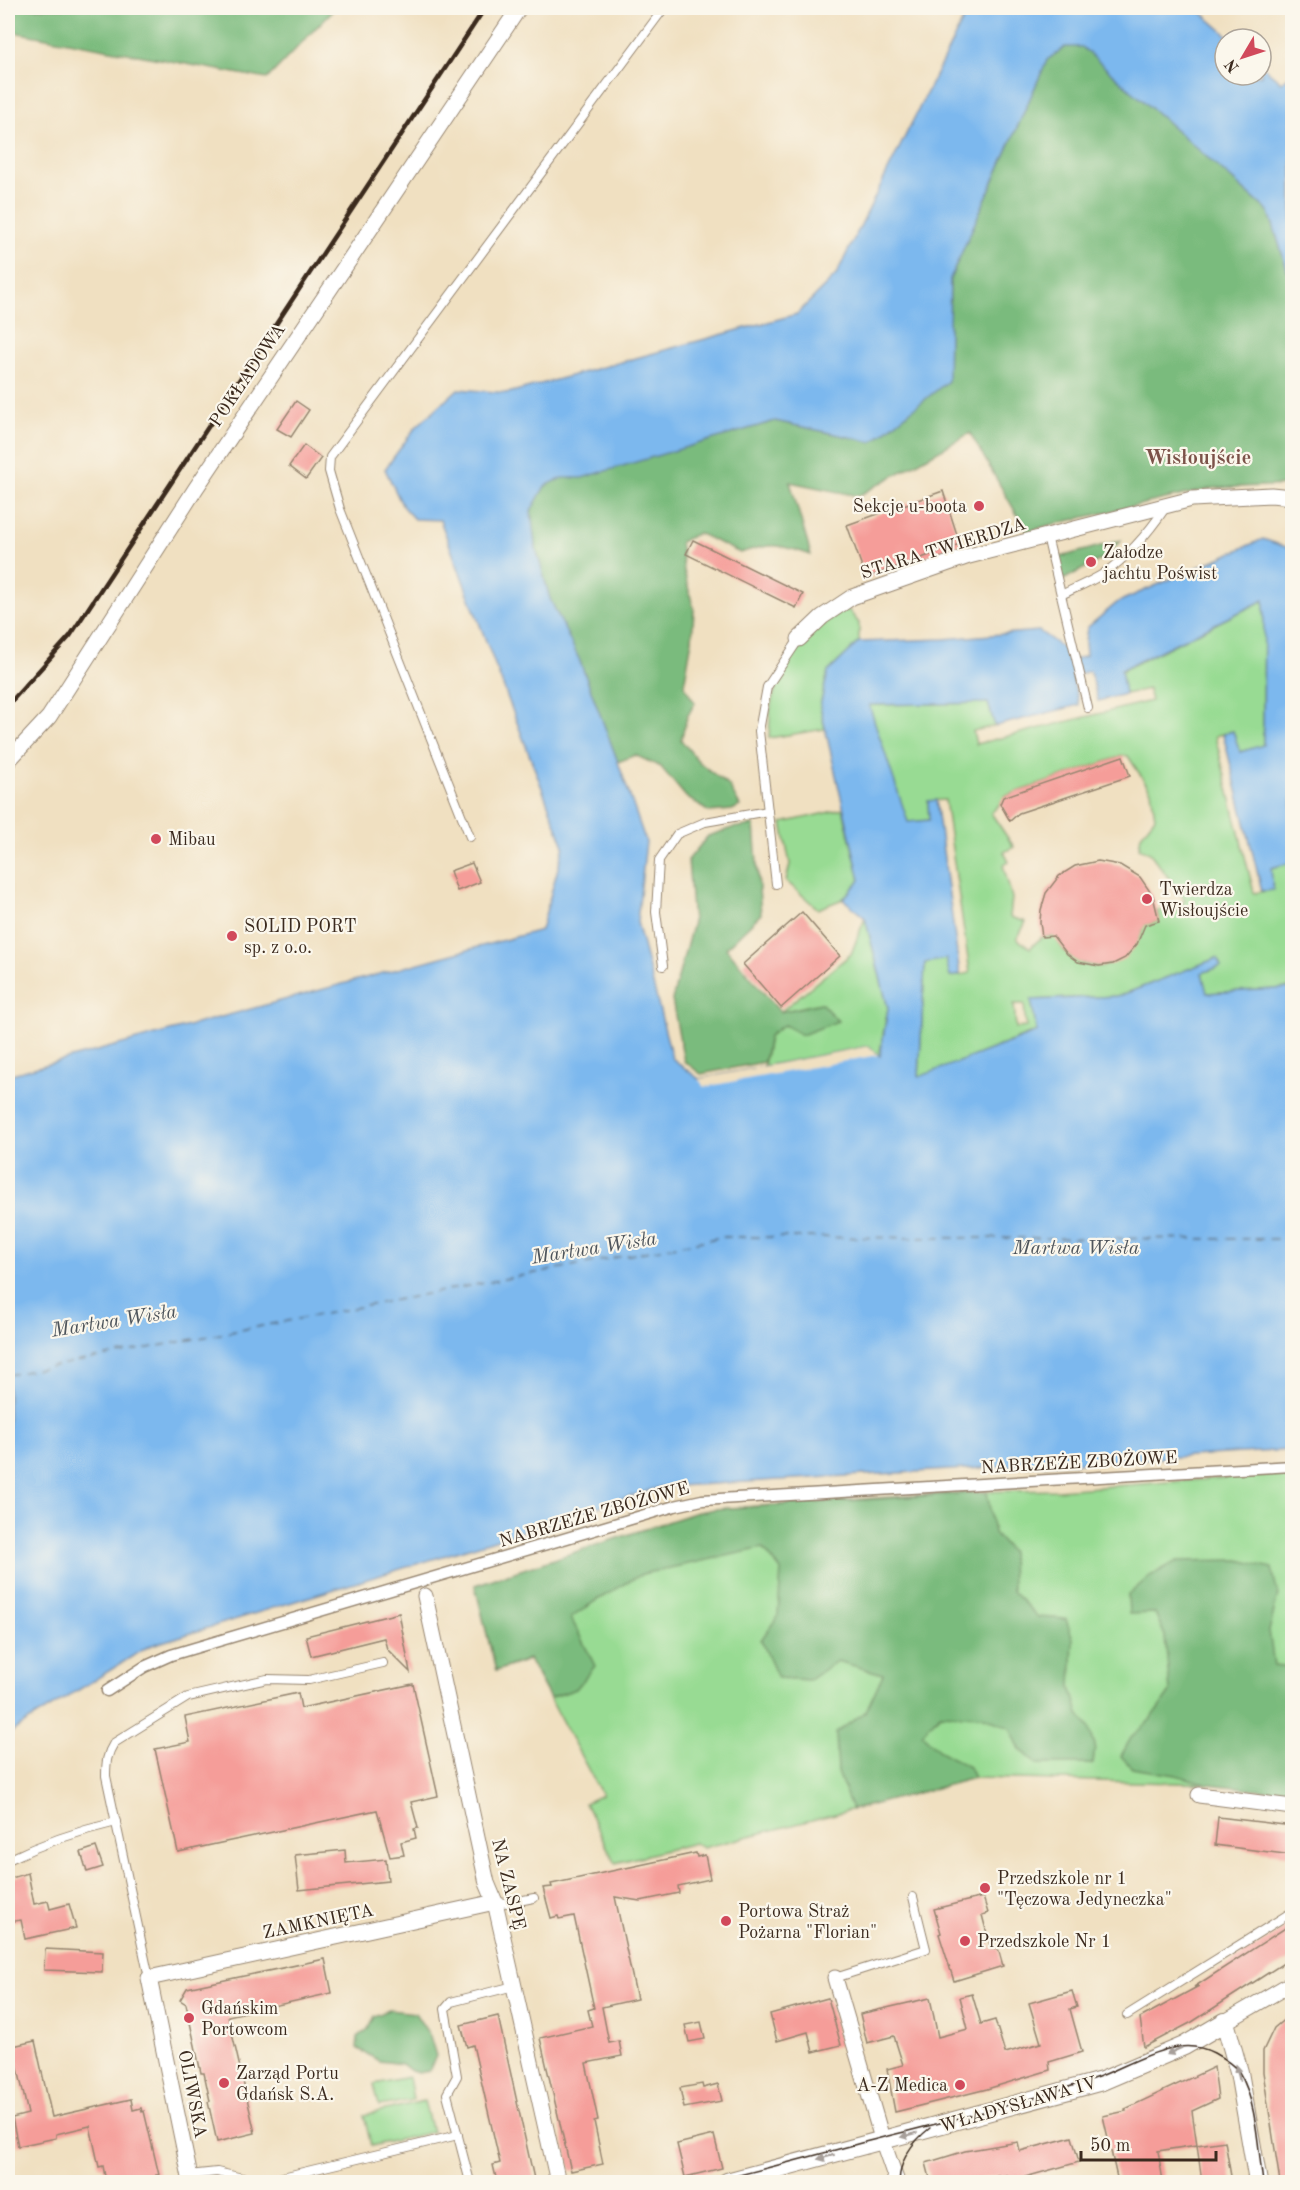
<svg xmlns="http://www.w3.org/2000/svg" width="1300" height="2190" font-family="'Old Standard TT',serif">
<rect width="100%" height="100%" fill="#fbf7ec"/>
<filter id="ink" filterUnits="userSpaceOnUse"><feTurbulence type="fractalNoise" baseFrequency=".0167" numOctaves="2"/><feDisplacementMap in="SourceGraphic" scale="12" xChannelSelector="R" yChannelSelector="G"/><feConvolveMatrix kernelMatrix="1 2 1 2 8 2 1 2 1" color-interpolation-filters="sRGB"/></filter>
<filter id="wash" filterUnits="userSpaceOnUse"><feTurbulence type="fractalNoise" baseFrequency=".008" numOctaves="4" result="noise"/><feDisplacementMap in="SourceGraphic" scale="24" xChannelSelector="R" yChannelSelector="G"/><feGaussianBlur stdDeviation="1.35" result="paint"/><feColorMatrix in="noise" values="0 0 0 0 0 0 0 0 0 0 0 0 0 0 0 0 0 1.4 0 .05"/><feComposite in="paint" operator="in"/></filter>
<g filter="url(#wash)">
<rect width="100%" height="100%" fill="#f0e0c1"/>
<!-- green -->
<g fill="#98db93" stroke="#6a8258" stroke-width="1.5" fill-rule="evenodd">
<path d="M1264,600L1263,746L1239,752L1233,731L1215,736L1254,893L1272,890L1271,868L1289,863L1292,870V988L1206,993L1202,973L1221,966L1217,958L1119,996L1032,1000L1037,1031L919,1078L925,962L946,959L951,977L970,973L945,800L928,801L929,820L908,823L868,705L988,703L995,726L973,731L976,744L1151,701L1148,689L1125,694L1121,671ZM1122,756H1128L1151,791L1155,817L1141,835L1139,848L1150,853L1185,900L1177,911L1157,910L1159,921L1144,925C1132,972 1077,983 1055,936L1042,937L1030,948L1017,939L1026,922L1010,917L1012,898L1003,865L1009,862L1004,852L1014,847L991,813L1000,804L1005,796ZM1014,1004H1024L1026,1027L1016,1028Z"/>
<path d="M846,607L859,623V642L828,672L820,706L825,729L769,738C770,726 769,712 772,700C784,654 809,633 846,607Z"/>
<polygon points="843,809 860,880 843,899 818,909 786,881 790,864 782,823"/>
<polygon points="865,918 888,1008 879,1057 869,1046 764,1066 769,1036 784,1025 837,1021 821,1003 780,1012 851,954"/>
<polygon points="1292,1473 1292,1793 1218,1784 974,1778 703,1848 694,1843 615,1863 585,1803 602,1795 529,1660 496,1671 475,1585 694,1513 715,1509 964,1492 1058,1490"/>
<polygon points="409,2077 413,2100 379,2106 374,2084"/>
<polygon points="424,2101 432,2132 371,2146 364,2115"/>
</g>
<!-- forest -->
<g fill="#7abb7d" stroke="#5a724e" stroke-width="1.5">
<polygon points="8,8 335,8 267,79 8,31"/>
<path d="M1082,46L1269,212L1292,285V485L1214,488L1050,525L1027,532L970,433L858,496L790,482L811,555C778,544 773,542 740,553L698,533L680,542L684,571L694,610L692,640L684,685L695,703L687,717L681,740L699,762L729,786L740,806L732,810L709,812L686,797L661,767L635,755L618,762L579,659L550,599L535,545L531,510L545,486L562,477H582L775,421L872,442L948,381L950,279L1047,60L1065,47Z"/>
<polygon points="1122,540 1102,559 1063,580 1057,558"/>
<polygon points="754,825 761,914 726,948 780,1012 821,1003 838,1021 802,1035 784,1025 769,1036 764,1062 701,1074 684,1061 672,1000 693,922 688,860 708,836 732,828"/>
<polygon points="987,1492 994,1533 1011,1552 1012,1591 1038,1617 1066,1619 1073,1639 1071,1687 1079,1714 1089,1727 1095,1746 1093,1764 1037,1764 1020,1749 1010,1728 982,1716 940,1714 922,1734 938,1750 969,1767 974,1778 852,1810 838,1772 836,1733 866,1711 883,1674 837,1661 809,1680 778,1678 761,1640 778,1616 781,1570 763,1548 642,1574 597,1600 571,1618 595,1666 576,1689 550,1698 529,1659 496,1671 475,1585 694,1513 715,1509"/>
<polygon points="1239,1560 1272,1568 1278,1595 1269,1631 1274,1665 1292,1667 1292,1793 1208,1784 1175,1775 1132,1768 1121,1756 1131,1738 1152,1718 1170,1692 1165,1636 1155,1613 1129,1614 1128,1595 1150,1576 1177,1561"/>
<polygon points="389,2010 415,2013 430,2036 436,2056 429,2071 418,2073 411,2071 402,2064 379,2061 357,2048 358,2037 368,2029 374,2016"/>
</g>
<!-- water -->
<polygon fill="#7bb8ee" stroke="#5b7186" stroke-width="1.5" points="969,8 1196,8 1232,39 1225,39 1225,75 1261,75 1261,65 1281,82 1292,75 1292,285 1269,212 1082,47 1065,47 1047,60 950,279 948,381 872,442 775,421 582,478 562,478 545,486 531,511 535,545 550,599 579,659 618,762 646,842 637,922 672,1058 699,1079 869,1046 880,1056 888,1008 865,918 843,899 860,880 820,706 828,672 859,642 944,639 1039,631 1063,648 1068,661 1086,656 1085,642 1087,628 1118,602 1263,539 1292,549 1292,870 1289,863 1271,868 1273,890 1262,891 1223,734 1233,731 1240,752 1263,745 1264,600 1121,670 1125,694 1098,701 1090,671 1072,676 1079,705 995,726 988,703 869,705 908,822 929,820 928,801 936,800 960,975 950,977 946,959 925,963 919,1077 1037,1032 1031,1000 1119,996 1217,958 1221,966 1202,973 1207,993 1292,988 1292,1450 660,1487 479,1545 149,1646 14,1730 8,1736 8,1075 541,930 564,846 440,520 414,519 403,507 385,469 415,428 458,389 508,393 797,314 836,275"/>
<!-- pier -->
<polygon fill="#f0e0c1" points="869,1046 878,1055 704,1087 699,1079"/>
<g fill="none" stroke-linecap="round" stroke-linejoin="round">
<!-- ferry -->
<polyline stroke="#4e555c" stroke-width="1.5" stroke-dasharray="8 6" stroke-linecap="butt" points="8,1375 722,1237 1292,1239"/>
</g>
<g id="blocks">
<!-- building -->
<g fill="#f59d99">
<polygon points="296,401 309,410 291,437 277,429"/>
<polygon points="304,445 321,458 306,479 289,466"/>
<polygon points="943,491 960,544 866,578 847,525"/>
<polygon points="693,540 803,594 796,608 686,554"/>
<polygon points="1123,756 1130,776 1019,813 1010,821 1000,804 1003,797"/>
<polygon points="1098,861 1120,865 1140,877 1153,896 1159,921 1145,925 1137,944 1125,958 1113,964 1099,966 1078,962 1067,954 1053,936 1042,937 1040,922 1041,910 1046,893 1059,876 1075,866"/>
<polygon points="472,863 480,882 457,891 450,871"/>
<polygon points="802,912 840,956 781,1008 743,964"/>
<polygon points="399,1613 410,1672 387,1649 384,1638 311,1656 306,1636"/>
<polygon points="413,1684 438,1796 411,1802 418,1828 414,1829 416,1838 401,1842 404,1855 390,1857 377,1810 178,1852 155,1749 190,1742 185,1717 298,1693 301,1708"/>
<polygon points="1218,1817 1293,1826 1293,1855 1215,1845"/>
<polygon points="96,1847 103,1867 87,1872 81,1852"/>
<polygon points="345,1850 346,1863 386,1859 388,1881 299,1890 295,1855"/>
<polygon points="696,1853 697,1857 705,1855 710,1879 678,1886 679,1893 640,1901 615,1897 637,1999 602,2007 609,2043 619,2041 622,2056 586,2063 598,2120 594,2121 603,2164 571,2171 540,2038 592,2026 588,2010 594,2008 574,1916 559,1919 558,1916 551,1918 543,1888 552,1887 551,1884"/>
<polygon points="28,1873 34,1904 48,1901 50,1909 69,1904 76,1928 25,1939 21,1920 8,1922 8,1879"/>
<polygon points="983,1897 988,1913 982,1915 991,1949 998,1948 1003,1966 954,1981 939,1934 941,1933 934,1909"/>
<polygon points="1293,1923 1293,1957 1192,2022 1144,2047 1140,2018 1199,1986 1194,1987"/>
<polygon points="45,1949 103,1952 102,1972 44,1970"/>
<polygon points="325,1959 332,1993 228,2016 255,2133 217,2142 208,2102 210,2101 204,2073 201,2073 186,2004 180,2000 187,1988"/>
<polygon points="1072,1991 1077,2007 1070,2009 1082,2052 1049,2062 1050,2070 987,2089 895,2112 887,2069 903,2065 894,2036 867,2043 860,2014 930,1998 938,2037 968,2029 960,1997 972,1994 981,2024 995,2020 1005,2053 1041,2043 1029,2003"/>
<polygon points="828,1998 841,2045 813,2052 808,2032 777,2041 770,2014"/>
<polygon points="1293,2012 1293,2182 1280,2182 1263,2072 1263,2051 1274,2028"/>
<polygon points="498,2016 534,2179 517,2182 497,2182 493,2165 500,2163 473,2045 467,2047 461,2025"/>
<polygon points="701,2022 705,2039 689,2042 685,2025"/>
<polygon points="35,2041 52,2117 131,2099 133,2110 141,2108 142,2112 144,2111 159,2175 156,2175 156,2179 150,2180 151,2182 106,2182 103,2166 99,2167 90,2126 56,2134 56,2138 18,2146 12,2118 28,2114 13,2046"/>
<polygon points="1214,2067 1218,2099 1192,2111 1197,2145 1158,2151 1163,2181 1161,2182 1118,2182 1103,2116 1126,2111 1125,2109"/>
<polygon points="702,2084 703,2088 718,2084 722,2101 684,2108 680,2088"/>
<polygon points="714,2135 722,2168 685,2177 677,2144"/>
<polygon points="1072,2137 1079,2162 1025,2177 1026,2182 1009,2182 1007,2175 998,2177 998,2175 969,2182 931,2182 926,2163 965,2151 1018,2142 1020,2151"/>
<polygon points="1225,2141 1232,2182 1202,2182 1197,2145"/>
</g>
</g>
</g>
<g filter="url(#ink)">
<use href="#blocks" fill-opacity="0" stroke="#968570" stroke-width="1.5"/>
<g fill="none" stroke-linecap="round" stroke-linejoin="round">
<!-- service casing -->
<g stroke="#968570" stroke-width="10">
<g id="service">
<polyline points="1047,536 1088,708"/>
<path d="M1061,595C1075,588 1090,582 1103,574C1128,557 1149,532 1166,507"/>
<polyline points="470,837 340,509 329,471 330,457 664,8"/>
<polyline points="776,884 759,731 767,687 799,639"/>
<polyline points="663,966 656,912 659,860 677,834 705,822 768,811"/>
<path d="M8,1860C43,1843 78,1831 116,1822"/>
<polyline points="495,1902 508,1903 534,1898"/>
<path d="M149,1978L106,1776C106,1762 107,1754 114,1743L188,1697L267,1679L309,1680L383,1663"/>
<polyline points="835,1978 926,1949 913,1897"/>
<polyline points="1127,2015 1292,1912"/>
<polyline points="189,2175 217,2172 255,2181 270,2180 458,2135"/>
<polyline points="470,2182 447,2094 457,2076 445,2009 451,2002 514,1986"/>
</g>
</g>
<!-- pedestrian casing -->
<g stroke="#968570" stroke-width="13">
<polyline id="pedestrian" points="107,1691 144,1667 171,1655 675,1506 702,1500 1292,1466"/>
</g>
<!-- minor casing -->
<g stroke="#968570" stroke-width="17">
<g id="minor">
<polyline points="799,639 822,617 852,597 969,556 1192,499 1271,495 1292,497"/>
<polyline points="8,761 49,717 196,488 519,8"/>
<polyline points="425,1596 487,1883 495,1902 558,2182"/>
<polyline points="1199,1795 1292,1807"/>
<polyline points="835,1978 883,2142 897,2182"/>
<polyline points="1225,2022 1292,1983"/>
<polyline points="191,2182 149,1978 495,1902"/>
</g>
</g>
<!-- tertiary casing -->
<g stroke="#968570" stroke-width="20">
<polyline id="tertiary" points="727,2182 1102,2081 1184,2046 1225,2022 1239,2072 1258,2182"/>
</g>
<!-- service -->
<use href="#service" stroke="#fff" stroke-width="8"/>
<!-- pedestrian -->
<use href="#pedestrian" stroke="#fff" stroke-width="10"/>
<!-- minor -->
<use href="#minor" stroke="#fff" stroke-width="15"/>
<!-- tertiary -->
<use href="#tertiary" stroke="#fff" stroke-width="18"/>
<!-- tram -->
<g stroke="#3b2a1e" stroke-width="1.5">
<path d="M709,2182C768,2169 826,2152 884,2137C956,2119 1029,2102 1098,2077C1133,2064 1177,2033 1214,2053C1223,2058 1233,2064 1239,2072C1257,2101 1258,2150 1263,2182"/>
<path d="M899,2182C900,2159 912,2142 930,2128"/>
</g>
<!-- rail -->
<polyline stroke="#3b2a1e" stroke-width="4.5" points="8,705 70,636 485,8"/>
</g>
<!-- one-way arrows -->
<defs><path id="oneway-solid" d="M-6-.8H1V-3.2L6.5 0L1 3.2V.8H-6Z" transform="scale(1.5)"/></defs>
<g fill="#a79f9a">
<use href="#oneway-solid" transform="translate(1174 2051) rotate(156)"/>
<use href="#oneway-solid" transform="translate(1238 2073) rotate(-103)"/>
<use href="#oneway-solid" transform="translate(909 2135) rotate(165)"/>
<use href="#oneway-solid" transform="translate(826 2157) rotate(165)"/>
</g>
</g>
<!-- markers -->
<g fill="#d1495b" stroke="#fbf7ec" stroke-width="2">
<circle cx="979" cy="506" r="6"/>
<circle cx="1091" cy="562" r="6"/>
<circle cx="156" cy="839" r="6"/>
<circle cx="1147" cy="899" r="6"/>
<circle cx="232" cy="936" r="6"/>
<circle cx="985" cy="1888" r="6"/>
<circle cx="726" cy="1921" r="6"/>
<circle cx="965" cy="1941" r="6"/>
<circle cx="189" cy="2018" r="6"/>
<circle cx="224" cy="2083" r="6"/>
<circle cx="960" cy="2085" r="6"/>
</g>
<g text-anchor="middle" stroke-width="4.5" stroke-linejoin="round" paint-order="stroke">
<!-- street labels -->
<g font-size="18" fill="#3b2a1e" stroke="#fbf7ec">
<text transform="translate(247 375) rotate(-56)" y="6">POKŁADOWA</text>
<text transform="translate(943 548) rotate(-17)" y="6">STARA TWIERDZA</text>
<text transform="translate(1079 1462) rotate(-3)" y="6">NABRZEŻE ZBOŻOWE</text>
<text transform="translate(594 1514) rotate(-16)" y="6">NABRZEŻE ZBOŻOWE</text>
<text transform="translate(509 1884) rotate(76)" y="6">NA ZASPĘ</text>
<text transform="translate(318 1921) rotate(-12)" y="6">ZAMKNIĘTA</text>
<text transform="translate(193 2094) rotate(79)" y="6">OLIWSKA</text>
<text transform="translate(1018 2104) rotate(-16)" y="6">WŁADYSŁAWA IV</text>
</g>
<!-- poi labels -->
<g font-size="18" fill="#3b2a1e" stroke="#fbf7ec" text-anchor="start">
<text x="967" y="512" text-anchor="end">Sekcje u-boota</text>
<text x="1103" y="558">Załodze<tspan x="1103" dy="21">jachtu Poświst</tspan></text>
<text x="168" y="845">Mibau</text>
<text x="1159" y="895">Twierdza<tspan x="1159" dy="21">Wisłoujście</tspan></text>
<text x="244" y="932">SOLID PORT<tspan x="244" dy="21">sp. z o.o.</tspan></text>
<text x="997" y="1884">Przedszkole nr 1<tspan x="997" dy="21">"Tęczowa Jedyneczka"</tspan></text>
<text x="738" y="1917">Portowa Straż<tspan x="738" dy="21">Pożarna "Florian"</tspan></text>
<text x="977" y="1947">Przedszkole Nr 1</text>
<text x="201" y="2014">Gdańskim<tspan x="201" dy="21">Portowcom</tspan></text>
<text x="236" y="2079">Zarząd Portu<tspan x="236" dy="21">Gdańsk S.A.</tspan></text>
<text x="948" y="2091" text-anchor="end">A-Z Medica</text>
</g>
<!-- water labels -->
<g font-size="20" font-style="italic" fill="#4e555c" stroke="#fbf7ec">
<text transform="translate(594 1247) rotate(-9)" y="7">Martwa Wisła</text>
<text x="1076" y="1254">Martwa Wisła</text>
<text transform="translate(114 1320) rotate(-9)" y="7">Martwa Wisła</text>
</g>
<!-- quarter labels -->
<g font-size="21" font-weight="bold" fill="#7c5249" stroke="#fbf7ec">
<text x="1198" y="464">Wisłoujście</text>
</g>
</g>
<!-- margin -->
<rect width="1300" height="2190" fill="none" stroke="#fbf7ec" stroke-width="30"/>
<!-- north arrow -->
<g transform="translate(1243 57) rotate(231)"><circle r="28" fill="#fbf7ec" stroke="#aea59a" stroke-width="1.5"/>
<path d="M0-4.5L10 22L0 15L-10 22Z" fill="#d1495b"/>
<text y="-9" font-size="16" font-weight="bold" text-anchor="middle" fill="#3b2a1e">N</text>
</g>
<!-- scale -->
<path d="M1081 2151v9h135v-9" fill="none" stroke="#3b2a1e" stroke-width="3"/>
<text x="1090" y="2151" font-size="18" fill="#3b2a1e" stroke="#fbf7ec" stroke-width="4.5" paint-order="stroke">50 m</text>
</svg>
